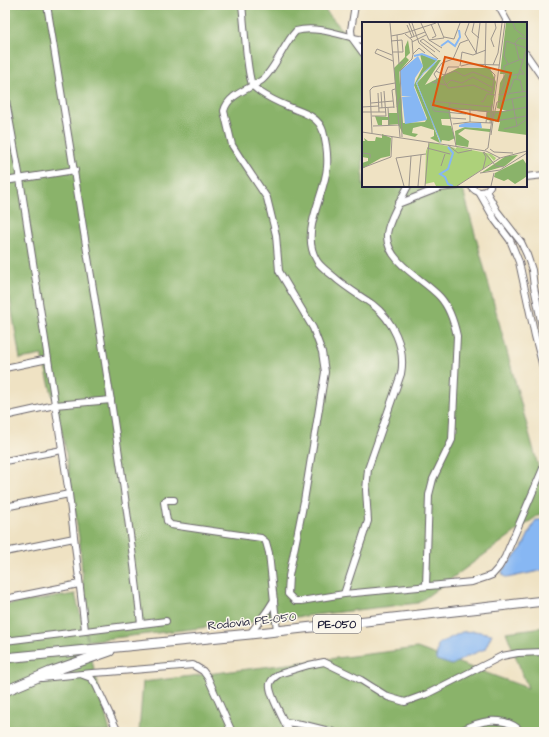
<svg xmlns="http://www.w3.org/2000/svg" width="549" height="737" font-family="'Architects Daughter',sans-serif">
<rect width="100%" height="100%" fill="#fbf7ec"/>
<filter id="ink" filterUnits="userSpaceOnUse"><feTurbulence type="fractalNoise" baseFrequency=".025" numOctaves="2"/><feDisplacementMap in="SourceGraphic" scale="8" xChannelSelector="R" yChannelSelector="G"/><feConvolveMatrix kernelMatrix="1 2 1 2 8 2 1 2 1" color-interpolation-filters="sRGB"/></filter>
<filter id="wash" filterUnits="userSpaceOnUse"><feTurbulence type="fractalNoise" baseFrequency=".012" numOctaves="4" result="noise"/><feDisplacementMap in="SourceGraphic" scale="16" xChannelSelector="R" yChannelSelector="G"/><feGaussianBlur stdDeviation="0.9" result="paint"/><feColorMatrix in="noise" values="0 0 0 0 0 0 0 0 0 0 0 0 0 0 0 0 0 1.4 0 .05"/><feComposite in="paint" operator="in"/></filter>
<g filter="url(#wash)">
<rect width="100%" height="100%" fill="#efe2c3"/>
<!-- forest -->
<g fill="#8ab36a" stroke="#566a52">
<polygon points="5,5 321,5 363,54 363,186 462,186 544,488 544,511 418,603 87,641 110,732 5,732 5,605 75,594 87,639 80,544 64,441 42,355 20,359 5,269"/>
<polygon points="544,627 544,732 139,732 143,682 417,648 528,688 506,632"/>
</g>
<!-- water -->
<g fill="#87b7f3" stroke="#546c97">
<polygon points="536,520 544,520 544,570 507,578 503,575 502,571 522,548 534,523"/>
<polygon points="475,631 492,634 485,649 468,656 452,665 436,660 438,644 462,632"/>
</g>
</g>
<g filter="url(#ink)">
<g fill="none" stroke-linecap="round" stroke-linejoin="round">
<!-- minor casing -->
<g stroke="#6a656b" stroke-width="8">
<g id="minor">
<path d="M47,5C66,122 85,239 104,356C118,445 131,534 141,624"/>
<path d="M242,5C244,19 247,78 253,86C254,88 258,90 260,92C269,98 277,102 287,106C300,112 318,115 323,131C326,142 328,155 327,167C325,196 299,232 317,261C321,267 327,271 333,276C345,287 359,295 372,304C393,320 406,348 401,374L368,469L366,490L368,521L344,594"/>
<polyline points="355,5 351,30 352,38 363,53"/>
<polyline points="498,5 508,23"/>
<path d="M363,40C342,36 317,25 296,31C284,43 275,70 262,80C250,89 228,94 224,111L232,145L241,159L267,198L276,235L279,271L313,328L322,352L325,372L304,501L289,576L288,594L295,601H301L344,594L472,582L487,577L492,575L499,567L505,557L544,466"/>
<polyline points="526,54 544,80"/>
<polyline points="5,95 20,179 69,494 85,630"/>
<polyline points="526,177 544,175"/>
<polyline points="5,181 75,170"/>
<path d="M408,186C402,198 386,224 387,237C388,263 425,280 440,297C450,308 454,322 457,336L452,440L433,479L429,495L426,586"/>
<path d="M471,186C476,194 485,194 490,186"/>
<polyline points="486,191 497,211 521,242 527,255 532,270 534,287 544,336"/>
<polyline points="479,192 495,220 510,240 519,262 535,336 544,371"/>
<polyline points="398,204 439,188 457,186"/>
<polyline points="5,368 48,359"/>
<polyline points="5,416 55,405 111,400"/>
<polyline points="5,461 62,450"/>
<polyline points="174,500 166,500 164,502 167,521 171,525 261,538 266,542 269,553 277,631"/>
<polyline points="5,507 69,494"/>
<polyline points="5,552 74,538"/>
<polyline points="5,599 79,584"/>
<polyline points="250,634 267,611 274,600"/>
<polyline points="5,641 166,621"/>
<polyline points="83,675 91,678 96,685 118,732"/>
<polyline points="42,678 92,673 109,672 193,665 203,671 208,678 232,732"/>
<polyline points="285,722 301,724 333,732"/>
<polyline points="5,730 6,732"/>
<path d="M289,732C285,722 268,693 270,684C271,679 275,677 279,674L309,665L324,662L361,680L388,697L405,702L427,694L502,656L518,653L544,652"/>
<path d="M459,732C479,720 504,714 522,732"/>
</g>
</g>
<!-- primary casing -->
<g stroke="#6a656b" stroke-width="11">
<g id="primary">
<polyline points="5,658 250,634 544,601"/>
<polyline points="5,691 50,672 110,651"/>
</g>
</g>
<!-- minor -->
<use href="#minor" stroke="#fff" stroke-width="6"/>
<!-- primary -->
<use href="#primary" stroke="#fff" stroke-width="9"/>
</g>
</g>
<g text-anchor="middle" stroke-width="3" stroke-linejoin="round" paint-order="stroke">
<!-- shield labels -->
<rect fill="#fbf7ec" stroke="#636270" stroke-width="1" x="313" y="615" width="48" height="18" rx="3"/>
<g font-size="11" font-weight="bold" fill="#22223b">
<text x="337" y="628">PE-050</text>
</g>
<!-- street labels -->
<g font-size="12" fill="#22223b" stroke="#fbf7ec">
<text transform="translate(252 621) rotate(-6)" y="4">Rodovia PE-050</text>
</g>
</g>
<!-- overview -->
<g transform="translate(362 22)">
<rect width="165" height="165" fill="#efe2c3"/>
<path d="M68,120L93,126L92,128L95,125L129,132L134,136L132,139L125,131L131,140L95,164H74L72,160L63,162L64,129Z" fill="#add17a"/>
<path d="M144,1H165V113L136,109L138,100L125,98V90L104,88H88L89,97H79L80,103L89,104L93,116L87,119L80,118L79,121L68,96L78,121L68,116L72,114V108L59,104L51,106L50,111L56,112L53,115L41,112L36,102L26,103V98H20V103H16L13,94L26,95V91H35L32,46L43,35V25L46,18L48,31L44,35L47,38L37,50L41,101L63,100L65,96L52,63L61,45L58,32L75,38L61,51L54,61L66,90L55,61L76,38H79L63,63L96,46H128L134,60L130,89H145L135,86L138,61L143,52H138ZM103,105L128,107V110L103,107L96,112L107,119L106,125L94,123L93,109ZM20,112L29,116L28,134L19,136L0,147V141L6,139V136L0,135V119H3L2,116L6,119H13L14,115L20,116ZM156,133L143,144L119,151L144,134ZM161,137L165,143V154L161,157L153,162L146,157L142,159L132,155L133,151Z" fill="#8ab36a"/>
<path d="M56,34L61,44L53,56L52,65L65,98L43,102L40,75L50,74H40L38,49ZM75,38L72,43L62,51L55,61L78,117L79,122L54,61L61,51ZM103,101H119L120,106L97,105V103Z" fill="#87b7f3"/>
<path fill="none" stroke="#87b7f3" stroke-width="2" d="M79,24L86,19L93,24L98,15L97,8M52,34L60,32L75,38M86,125L91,131L86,147L78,152L83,155L86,162L91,164"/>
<path fill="none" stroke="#9d958d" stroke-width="1" d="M28,1L38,115M47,1L52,14M50,1L57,21L76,37M59,1L67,18L80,26M107,1L103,12L115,32M112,1L110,10L117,16M151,1L153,7L163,15M69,2L74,14L70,16M45,3L50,15M35,13L37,42L41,40M29,14L40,12L74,1M82,15L92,17L98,1M48,16L63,10M67,18L82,16L76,1M29,19L40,18L41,30H30M58,19L61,17L78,30M58,19L73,30M50,20L64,13M132,25L129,17L134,6L133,1M51,32L57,26L63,31M114,32L118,1M30,33L15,27L13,31L31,39M159,37L142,44V63L137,73L165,69M161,38L157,37L153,21L157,16L165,17M123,42L124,1M146,42L142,34L144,19L164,26M131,43L136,31L140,1M98,44L100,30L111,33L124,28M99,44L107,42L137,43M97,45H86L81,57L86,66L111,63L130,71L133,53L123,43M74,49L82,53L93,49L102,54L111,50L132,58M157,52H162L158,46M155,57L165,26M70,60L84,63L89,58L100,61L111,55L131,66M73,61L75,57L72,52L80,41L91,37L98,21L106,18M19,70L20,86M16,71L17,90M141,73L147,63L146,54L157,52M146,73L152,57L158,58L161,70M39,75L40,115M150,77L155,104M119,79L121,80L125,72L133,73M88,80L87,90L94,124M9,81L31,79M70,84L129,90M0,85L17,84M35,85L39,74L38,49L50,37L51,32L50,18L43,12M17,86L32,85M26,86L27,103M32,86L30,68L33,67M0,90H24M133,91L165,85M104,92L72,89L68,79L130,85M132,93L135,80L164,74M10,94H24L22,69M89,96L104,97M133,99L165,94M108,100V86M124,101L125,89M128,101L130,82M91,102L108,100L129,101M11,104L38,103M142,107L155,104L165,97M0,110L124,129L138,136M10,111L8,68L11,65L33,61M129,113L132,92M86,123L96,131L110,128M65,126L88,132M128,127L132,130L151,131M123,128L126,126L143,1M122,130L134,144L142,145M0,131L8,132V136M79,144L83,132M0,146L29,135L30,115M121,147L124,135L121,130M118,151L138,148L165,131M42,164L34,136L64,132M47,164L49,134M56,164L59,133M63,164L67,120M95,164L138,136L165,129M129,164L132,151"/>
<path fill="#de560e" fill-opacity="0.15" stroke="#de560e" stroke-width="2" d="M83,35L149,51L136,99L71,83Z"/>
<rect width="165" height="165" fill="none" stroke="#22223b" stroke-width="2"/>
</g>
<!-- margin -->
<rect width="549" height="737" fill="none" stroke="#fbf7ec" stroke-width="20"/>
</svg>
